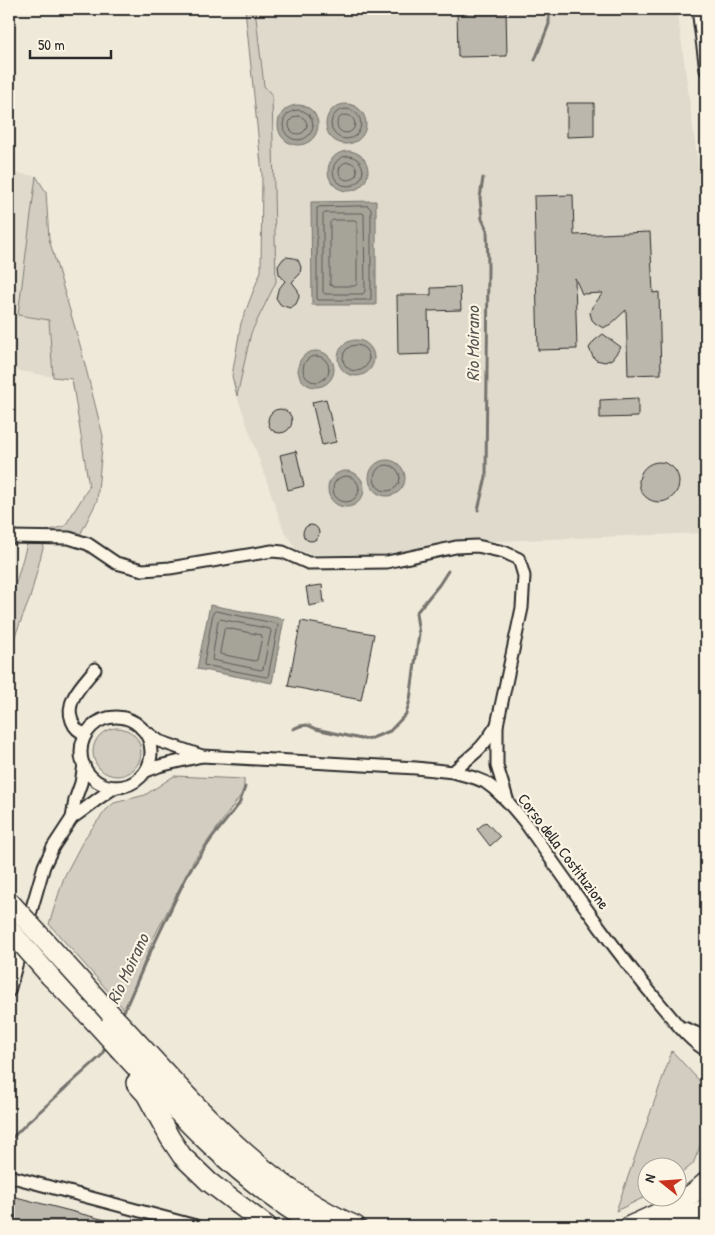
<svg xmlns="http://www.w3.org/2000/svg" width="715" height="1235" font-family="'Patrick Hand',sans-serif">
<rect width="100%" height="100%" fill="#efe9da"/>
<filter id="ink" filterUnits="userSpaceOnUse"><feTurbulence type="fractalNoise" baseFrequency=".02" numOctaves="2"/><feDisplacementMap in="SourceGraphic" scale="10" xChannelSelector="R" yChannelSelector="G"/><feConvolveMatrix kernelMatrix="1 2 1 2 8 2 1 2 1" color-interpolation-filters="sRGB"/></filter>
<g filter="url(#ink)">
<!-- built -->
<g fill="#e0dacc">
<polygon points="255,9 677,9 706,223 706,533 442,543 380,556 309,554 296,549 284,531 237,396 251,333 276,282 264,86"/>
<polygon points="9,172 36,176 18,315 49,320 53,377 9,369"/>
</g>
<!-- green -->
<g fill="#d2cdc0" stroke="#7e7c76">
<polygon points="245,9 255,9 264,86 272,95 276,282 251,333 237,396 232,376 241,323 261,271 262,174"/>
<polygon points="36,176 46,192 49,239 80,345 103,436 97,501 79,537 38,533 65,526 89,487 72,379 53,377 49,320 18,315"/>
<polygon points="27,544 44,544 30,598 11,646 9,649 9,607"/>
<circle cx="117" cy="752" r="24"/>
<polygon points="174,776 244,779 244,791 194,860 154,937 129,1000 124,1009 49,924 64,877 84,839 106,810 114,803 145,795"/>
<polygon points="672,1051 706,1088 705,1134 693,1164 678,1176 678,1168 648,1168 647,1196 616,1211"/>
</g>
<!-- water -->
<g fill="#a6a399" stroke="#75736d">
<circle cx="346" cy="124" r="20"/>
<circle cx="298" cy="125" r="20"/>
<circle cx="348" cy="171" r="20"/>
<polygon points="376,201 376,305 312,305 311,202"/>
<circle cx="356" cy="358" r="18"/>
<circle cx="316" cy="369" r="18"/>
<circle cx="387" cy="478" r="18"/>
<circle cx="346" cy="489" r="18"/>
<polygon points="210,605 284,619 272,683 197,669"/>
</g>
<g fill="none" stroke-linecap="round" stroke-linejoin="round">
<!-- shore -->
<g stroke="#5c5b57" stroke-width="1">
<circle cx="346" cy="124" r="15"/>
<circle cx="298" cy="125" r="15"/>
<circle cx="346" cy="124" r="9"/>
<circle cx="298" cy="125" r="9"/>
<circle cx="348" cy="171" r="15"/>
<circle cx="348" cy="171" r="9"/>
<polygon points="368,206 371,209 371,299 368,300 318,300 317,298 317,208 319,207"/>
<polygon points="325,213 362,213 364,214 365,291 363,294 325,294 323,292 323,215"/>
<polygon points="333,220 355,220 357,222 357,284 355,286 333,286 330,285 330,223"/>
<circle cx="356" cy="358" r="13"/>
<circle cx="316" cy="369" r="13"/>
<circle cx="387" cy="478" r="13"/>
<circle cx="346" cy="489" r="13"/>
<polygon points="216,611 278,624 278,626 268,677 266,677 204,665 204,663 213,613"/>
<polygon points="220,619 270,629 271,631 263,669 261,670 212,660 218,621"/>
<polygon points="226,628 261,635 262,637 257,660 255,661 220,654 220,652 224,630"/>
</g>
<!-- stream -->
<g stroke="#75736d" stroke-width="3">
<polyline points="535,60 549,24 549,9"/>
<polyline points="478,510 486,477 488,266 487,230 482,219 480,198 483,178"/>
<polyline points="293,729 300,726 307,725 316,729 361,739 372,738 390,731 406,714 410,700 419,634 416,613 439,585 448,571"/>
<polyline points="122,1016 146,961 188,873 212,838 239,804 245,787"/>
<polyline points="9,1141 27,1123 101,1056 106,1046"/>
</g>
</g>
<!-- building -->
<g fill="#bcb7ac" stroke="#2b2b2b">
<polygon points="457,9 506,9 507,56 458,57"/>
<polygon points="567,103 594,103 594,136 567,137"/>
<polygon points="573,195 574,235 650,232 653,293 659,292 661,374 628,375 626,310 611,324 603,328 595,323 592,320 590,313 592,307 603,293 582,294 575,278 577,349 538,350 534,196"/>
<polygon points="286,257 294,258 298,260 301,267 300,274 292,282 298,290 299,297 296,304 290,308 283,306 280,304 276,298 278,290 285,281 279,274 278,266 283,259"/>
<polygon points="460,287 461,310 428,311 429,354 398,355 397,295 431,295 431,288"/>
<polygon points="603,334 621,347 612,359 605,362 596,360 593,357 589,348 594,341"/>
<polygon points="638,398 638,417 600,418 600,400"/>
<polygon points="326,399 336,442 322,445 312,402"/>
<circle cx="280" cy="421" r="12"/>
<polygon points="296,451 304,486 288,490 280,455"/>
<circle cx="659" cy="482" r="20"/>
<circle cx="311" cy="533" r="8"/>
<polygon points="322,585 324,603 309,606 306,587"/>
<polygon points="301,621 374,634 361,700 288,686"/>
<polygon points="486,822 500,837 490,846 477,829"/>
<polygon points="12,1196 117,1223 116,1226 9,1226 9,1211"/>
</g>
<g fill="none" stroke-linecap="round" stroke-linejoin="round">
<!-- minor casing -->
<g stroke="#2b2b2b" stroke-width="15">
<g id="minor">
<polyline points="698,9 706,70"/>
<polyline points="9,537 69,538 88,544 116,563 143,570 170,568 272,551 283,552 308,563 387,562 456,547 477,546 504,552 519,559 524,576 522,608 497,725 497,766 508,802"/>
<circle cx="116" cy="752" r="35"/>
<path d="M141,728L159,741L202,756L416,768L453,772L475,778L485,782L493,788L508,802L524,821C568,883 611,946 660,1004C673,1019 689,1041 706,1050"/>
<path d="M86,734C79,732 75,729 72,721C64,701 83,684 95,669"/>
<polyline points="146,771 159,766 202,756"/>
<path d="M453,772C461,765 469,758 477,751C485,744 491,734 497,725"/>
<path d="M72,818C87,808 100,796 116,787"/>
<polyline points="27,925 44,866 53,847 72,818 75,800 81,783 84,765"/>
<polyline points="9,991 23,940"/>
<polyline points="684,1028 706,1037"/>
<polyline points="9,1176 196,1226"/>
</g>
</g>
<!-- primary casing -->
<g stroke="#2b2b2b" stroke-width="22">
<g id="primary">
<path d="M50,976C68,994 86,1012 103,1031C169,1104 231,1176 317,1226"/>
<path d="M110,1013C184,1090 255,1183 356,1226"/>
<polyline points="136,1083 146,1094 170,1138 182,1156 209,1182 267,1226"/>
<path d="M630,1226C656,1214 685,1203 706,1182"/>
<polyline points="671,1226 706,1208"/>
</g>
</g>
<!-- minor -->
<use href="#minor" stroke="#fcf5e5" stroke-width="11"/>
<!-- primary -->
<use href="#primary" stroke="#fcf5e5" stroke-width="19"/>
<!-- primary-bridge casing -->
<g stroke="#2b2b2b" stroke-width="22" stroke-linecap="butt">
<g id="primary-bridge">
<polyline points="9,901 110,1013"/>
<polyline points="9,929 50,976"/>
</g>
</g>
<!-- primary-bridge -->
<use href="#primary-bridge" stroke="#fcf5e5" stroke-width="19"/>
</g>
</g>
<g text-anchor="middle" stroke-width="4.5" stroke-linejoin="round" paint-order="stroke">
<!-- street labels -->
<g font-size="16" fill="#2b2b2b" stroke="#fcf5e5">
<text transform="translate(564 851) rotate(53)" y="6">Corso della Costituzione</text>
</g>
<!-- water labels -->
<g font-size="18" font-style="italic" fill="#565552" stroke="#fcf5e5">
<text transform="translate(473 344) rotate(-90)" y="6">Rio Moirano</text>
<text transform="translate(128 969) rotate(-65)" y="6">Rio Moirano</text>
</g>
</g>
<!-- margin -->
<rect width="715" height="1235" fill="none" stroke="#fcf5e5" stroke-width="30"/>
<rect x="15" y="15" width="685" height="1205" fill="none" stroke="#2b2b2b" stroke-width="2" filter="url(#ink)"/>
<!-- north arrow -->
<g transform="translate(662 1182) rotate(287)"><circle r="24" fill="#fcf5e5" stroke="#a8a49b"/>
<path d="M0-4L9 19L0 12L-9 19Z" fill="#c8321e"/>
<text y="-8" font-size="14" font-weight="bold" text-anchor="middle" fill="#2b2b2b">N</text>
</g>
<!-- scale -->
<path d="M30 50v8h81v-8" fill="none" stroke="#2b2b2b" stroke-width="2.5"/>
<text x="38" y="50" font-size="15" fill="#2b2b2b" stroke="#fcf5e5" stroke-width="4" paint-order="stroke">50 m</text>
</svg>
